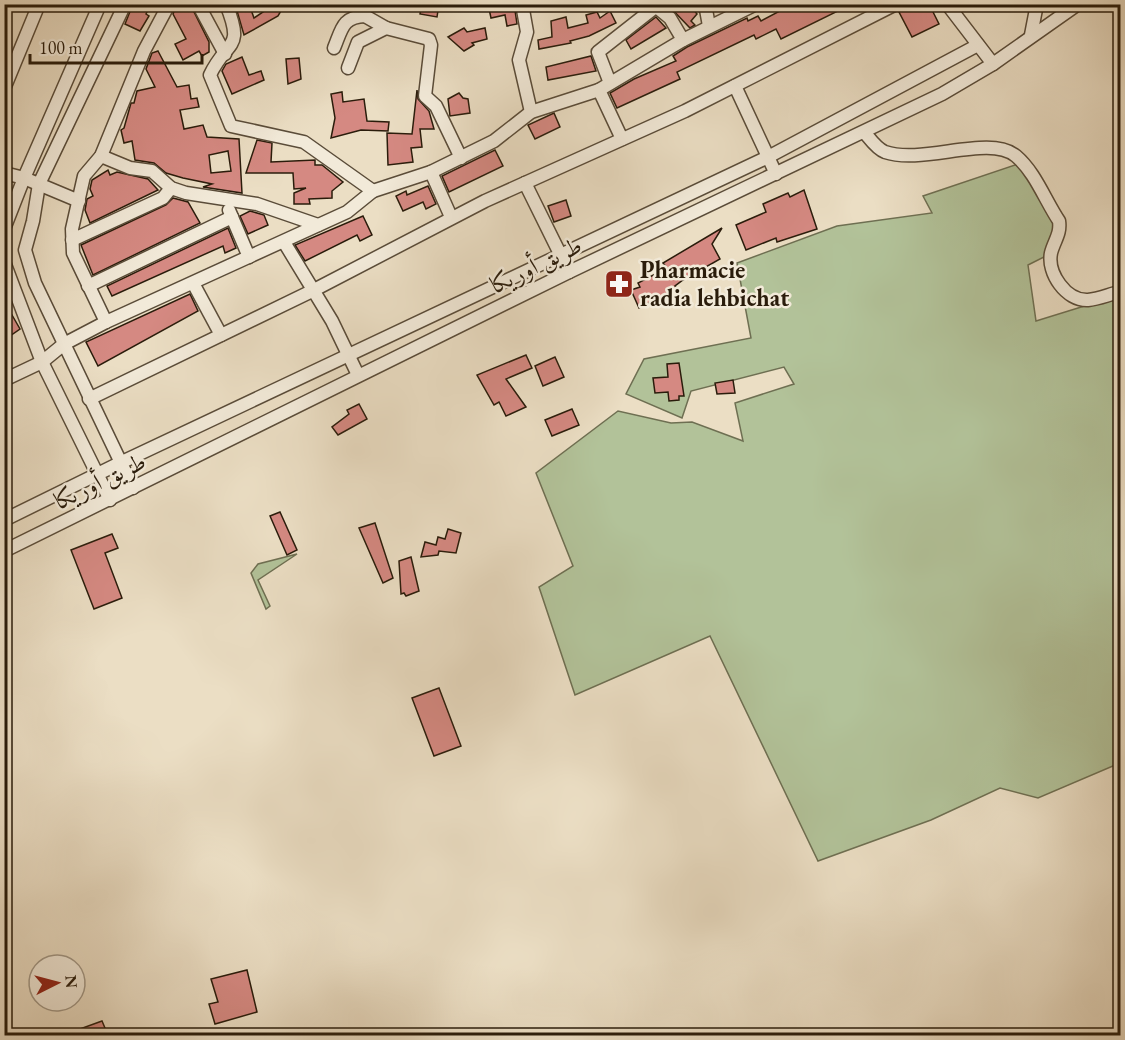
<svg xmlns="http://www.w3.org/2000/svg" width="1125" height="1040" font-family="'EB Garamond',Amiri,serif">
<rect width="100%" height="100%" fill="#ebdec4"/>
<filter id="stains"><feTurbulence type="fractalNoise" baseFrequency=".00333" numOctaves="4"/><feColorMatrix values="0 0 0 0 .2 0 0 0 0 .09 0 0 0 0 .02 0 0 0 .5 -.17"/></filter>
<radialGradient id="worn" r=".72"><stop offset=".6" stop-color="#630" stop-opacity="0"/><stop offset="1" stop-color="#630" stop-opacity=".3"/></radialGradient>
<!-- green -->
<g fill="#b2c299" stroke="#6e6f52" stroke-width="1.5">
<polygon points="1018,164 1057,223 1046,256 1028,265 1036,321 1120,295 1120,763 1038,798 1000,788 931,820 818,861 710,636 575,695 539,587 573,566 536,473 618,411 671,423 692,422 743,441 735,403 794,384 784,367 691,391 682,418 626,394 644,359 751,338 737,263 837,226 932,213 923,196"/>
<polygon points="297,554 258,580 270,606 266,609 251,573 258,564"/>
</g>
<!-- building -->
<g fill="#d58982" stroke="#2a1c0b" stroke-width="1.5" fill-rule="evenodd">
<polygon points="133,4 148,10 146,14 149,16 140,31 125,24"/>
<polygon points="177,4 190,4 209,42 209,52 202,56 199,51 183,60 175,44 186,39 173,14"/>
<polygon points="235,4 249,4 254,18 275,4 285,4 278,16 244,35"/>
<polygon points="422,4 439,4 437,17 420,14"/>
<polygon points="488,4 514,4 517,24 507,26 505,15 491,18"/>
<polygon points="667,4 689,4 697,14 691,21 695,25 690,28"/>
<polygon points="793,4 835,4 838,11 781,39 776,29 756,39 754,35 677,72 680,79 617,108 610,93 634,79 676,61 673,56 687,47 747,18 748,21 758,16 761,21"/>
<polygon points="929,4 939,24 912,37 899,12 906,4"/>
<polygon points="610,11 616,23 589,36 570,41 571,43 539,49 538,40 552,37 551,21 566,17 568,28 588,23 586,15 597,12 600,18"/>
<polygon points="656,17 666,28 631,49 626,40"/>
<polygon points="464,28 467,32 485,28 487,39 472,43 474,45 464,51 448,37"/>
<path d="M158,51L177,87L189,85L191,99L197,98L199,107L180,110L184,129L203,125L207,137L239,139L242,193L203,187L212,184L183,178L166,173L154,163L135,160L132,141L124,143L121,130L124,128L131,103H134L137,91L155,87L146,69L152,53ZM228,151L231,171L211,173L209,155Z"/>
<polygon points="591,56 596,71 548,80 546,67"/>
<polygon points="242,57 249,75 261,71 264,80 232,94 222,71 226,64"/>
<polygon points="299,58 301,79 288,84 286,59"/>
<polygon points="417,90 418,99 429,111 434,129 420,129 422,147 411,148 413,162 388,165 387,133 412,134"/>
<polygon points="342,92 343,102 364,99 367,121 389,122 388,131 361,130 331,138 335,118 331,94"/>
<polygon points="459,93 463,98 468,99 470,113 450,116 448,99"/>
<polygon points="554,113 560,127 535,139 528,125"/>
<polygon points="257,140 272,143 271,162 315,160 315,165 322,165 343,182 332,191 332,198 309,199 310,204 294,204 294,193 306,188 294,189 293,173 246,173"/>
<polygon points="495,150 503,166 449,192 442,176"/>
<polygon points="108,170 110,175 117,172 148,179 158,190 90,223 85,210 87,199 93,196 90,189 92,180"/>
<polygon points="428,186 436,204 426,209 423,202 403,211 396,196 406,191 407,195"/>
<polygon points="804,190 817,229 777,242 776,238 746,250 736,225 766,212 763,204 788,193 790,197"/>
<polygon points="173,198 188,202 200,223 93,275 81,245 166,205"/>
<polygon points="566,200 571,216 554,222 548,206"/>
<polygon points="250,211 264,215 268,225 248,234 240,216"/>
<polygon points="363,216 372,235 360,241 357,235 305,261 295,245"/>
<polygon points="228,228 236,248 225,253 223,246 112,296 107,286"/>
<polygon points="722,228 712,244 720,259 683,280 675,286 677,289 639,308 631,290 640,287 638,283 667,268 663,263"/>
<polygon points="190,294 198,311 98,366 86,342"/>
<polygon points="12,315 20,329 4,340 4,319"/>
<polygon points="526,355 532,368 506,379 526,407 506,416 499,402 494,405 477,375"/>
<polygon points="555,357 564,377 543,386 535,366"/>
<polygon points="679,363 684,396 679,396 679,400 669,401 668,392 655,393 653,378 668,377 667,364"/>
<polygon points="733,380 735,393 717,394 715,383"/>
<polygon points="359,404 367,419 338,435 332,427 349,414 347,410"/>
<polygon points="572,409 579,425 552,436 545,420"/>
<polygon points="280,512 297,550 287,555 270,516"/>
<polygon points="375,523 393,578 383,583 359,528"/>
<polygon points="448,529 461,533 456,553 439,551 438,555 421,557 425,542 436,545 438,537 445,539"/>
<polygon points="112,534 118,548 105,553 122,598 94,609 71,550"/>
<polygon points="411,557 419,591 406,596 404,593 401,594 399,561"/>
<polygon points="439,688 461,746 434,756 412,698"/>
<polygon points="247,970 257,1012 215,1024 209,1004 218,1002 211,979"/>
<polygon points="102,1021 108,1035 67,1035 66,1034"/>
</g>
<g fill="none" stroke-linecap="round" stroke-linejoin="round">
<!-- minor casing -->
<g stroke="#5a4c39" stroke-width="15">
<g id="minor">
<polyline points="125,4 39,184 33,221 25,250 35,283 133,488"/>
<polyline points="198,4 225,54"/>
<path d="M226,4C245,51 227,39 210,75L231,126L304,142L373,191L431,172L451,217"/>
<polyline points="364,4 365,16 386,28"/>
<polyline points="522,4 527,32 519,60 531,112"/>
<polyline points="653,4 670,18 683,40"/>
<polyline points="705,4 709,26"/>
<polyline points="947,4 993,64"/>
<polyline points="1031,35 1037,4"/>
<path d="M334,48C342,29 342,17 365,16"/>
<polyline points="348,68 358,42 386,28 429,39 431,45 425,96 436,106 461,158"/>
<polyline points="610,83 598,52 654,8"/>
<polyline points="735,86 776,174"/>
<polyline points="4,89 39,4"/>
<polyline points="599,90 683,40 756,4"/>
<path d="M865,133C870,139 877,149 885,152C923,165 989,134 1016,156C1035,172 1045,200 1059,221C1061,234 1054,241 1051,253C1047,273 1066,301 1088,300C1099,299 1110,294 1120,292"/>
<polyline points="101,156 130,168 152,171 171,188 186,193 257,204 318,225"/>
<polyline points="431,172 494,141 531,112 599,90 622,139"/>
<polyline points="4,173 24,178 79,201"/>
<polyline points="525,183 569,272"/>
<polyline points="229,210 249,257"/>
<polyline points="4,229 24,178 100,4"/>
<polyline points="72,240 163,198 171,188"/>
<polyline points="284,242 332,321 358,375"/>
<polyline points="4,262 42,362 110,500"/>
<polyline points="193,283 221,335"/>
<polyline points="88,286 232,217"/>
<polyline points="106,322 73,253 72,229 84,176 101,156 144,51 169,4"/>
<polyline points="4,380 42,362 64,344 106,322 347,212 373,191"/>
<polyline points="89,399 312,291 485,201 685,111 896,4"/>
<polyline points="4,520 120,463 768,157 978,45"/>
<polyline points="4,551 569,272 942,94 993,64 1078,4"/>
</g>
</g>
<!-- minor -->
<use href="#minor" stroke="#f2ead9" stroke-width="12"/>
</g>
<!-- icons -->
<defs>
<g id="pharmacy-square" transform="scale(1.5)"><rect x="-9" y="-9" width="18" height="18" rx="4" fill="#8f2418" stroke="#f2ead9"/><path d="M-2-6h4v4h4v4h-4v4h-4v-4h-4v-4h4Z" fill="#fff"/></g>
</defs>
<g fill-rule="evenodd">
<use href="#pharmacy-square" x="619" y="284"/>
</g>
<g text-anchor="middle" stroke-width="5" stroke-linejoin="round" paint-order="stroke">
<!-- street labels -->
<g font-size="24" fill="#2a1c0b" stroke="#f2ead9">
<text transform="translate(536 265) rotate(-26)" y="8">طريق أوريكا</text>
<text transform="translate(100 481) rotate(-26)" y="8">طريق أوريكا</text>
</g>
<!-- poi labels -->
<g font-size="24" font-weight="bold" fill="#2a1c0b" stroke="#f2ead9" text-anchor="start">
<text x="640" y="278">Pharmacie<tspan x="640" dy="28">radia lehbichat</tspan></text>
</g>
</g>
<!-- margin -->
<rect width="1125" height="1040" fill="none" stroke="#ebdec4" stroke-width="24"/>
<rect x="6" y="6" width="1113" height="1028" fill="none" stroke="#2a1c0b" stroke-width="3"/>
<rect x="12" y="12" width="1101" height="1016" fill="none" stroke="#2a1c0b" stroke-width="1.5"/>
<!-- north arrow -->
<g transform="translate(57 983) rotate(84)"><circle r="28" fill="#f2ead9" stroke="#a29887" stroke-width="1.5"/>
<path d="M0-4.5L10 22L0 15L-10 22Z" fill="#8f2418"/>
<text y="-9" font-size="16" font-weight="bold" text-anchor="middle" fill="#2a1c0b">N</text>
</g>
<!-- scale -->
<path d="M30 54v9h172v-9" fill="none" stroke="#2a1c0b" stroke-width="3"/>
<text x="39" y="54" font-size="18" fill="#2a1c0b" stroke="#f2ead9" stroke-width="4.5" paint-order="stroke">100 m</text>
<rect width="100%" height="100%" filter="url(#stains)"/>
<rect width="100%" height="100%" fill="url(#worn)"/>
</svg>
